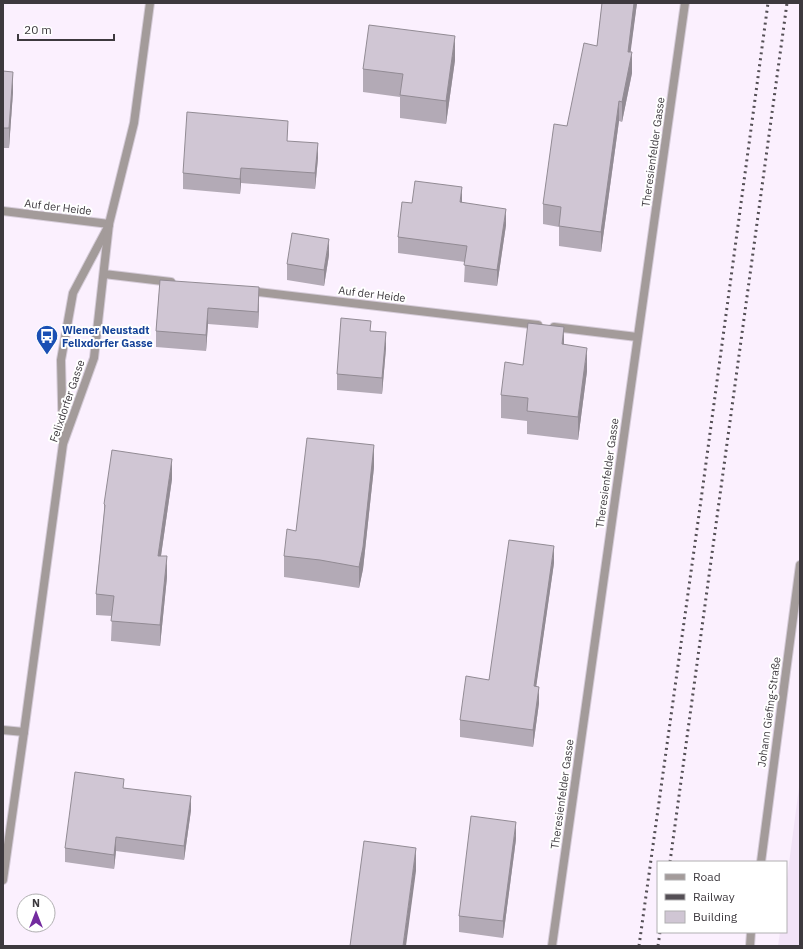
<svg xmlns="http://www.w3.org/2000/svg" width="803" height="949" font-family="'IBM Plex Sans',sans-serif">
<rect width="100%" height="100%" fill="#fbf0fe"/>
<!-- built -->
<polygon fill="#f2e3f7" points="800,780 800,946 778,946 780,932 786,932 786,886"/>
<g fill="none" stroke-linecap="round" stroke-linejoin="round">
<!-- lane casing -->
<g stroke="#d5cbd8" stroke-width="10">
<polyline id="lane" points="63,443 61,360 73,293 109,225"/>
</g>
<!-- street casing -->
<g stroke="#d5cbd8" stroke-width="10">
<g id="street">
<polyline points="3,211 109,224"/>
<polyline points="104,274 171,282"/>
<polyline points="250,291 538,325"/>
<polyline points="554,327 637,337"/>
<polyline points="3,730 24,732"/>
<polyline points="761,862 800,565"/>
<polyline points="3,880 24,732 63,444 94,358 109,224 134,123 150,3"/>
<polyline points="552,946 685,3"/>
<polyline points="750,946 751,932"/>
</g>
</g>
<!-- lane -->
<use href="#lane" stroke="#a39b9a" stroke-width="8"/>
<!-- street -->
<use href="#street" stroke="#a39b9a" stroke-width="8"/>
<!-- rail -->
<g stroke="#544f55" stroke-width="3" stroke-dasharray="2 4" stroke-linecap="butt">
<polyline points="670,862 787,3"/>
<polyline points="639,946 701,500 768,3"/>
<polyline points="658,946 660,932"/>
</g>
</g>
<!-- wall -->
<g fill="#b3aab6">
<polygon points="602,3 637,3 630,52 632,73 622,122 619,121 601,252 559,246 559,227 543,224 543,204 567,126 597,46"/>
<polygon points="455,60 446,124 400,118 400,97 363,92 363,69"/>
<polygon points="3,71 13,92 9,148 3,148"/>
<polygon points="287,141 318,158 315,189 241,183 240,194 183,189 183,173"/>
<polygon points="462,202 506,225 497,286 464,282 465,262 398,253 398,237 412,203"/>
<polygon points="329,255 324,286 287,280 287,264"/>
<polygon points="160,280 259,304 258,328 208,324 206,351 156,347 156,331"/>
<polygon points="371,331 386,348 382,394 337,390 337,374"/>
<polygon points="564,344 587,371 578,440 527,434 527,421 501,418 501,395 523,365"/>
<polygon points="374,467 363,569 359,588 320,582 284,577 284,556 296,531"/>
<polygon points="172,479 161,556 167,577 160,646 111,641 112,616 96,615 96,594 104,513 104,504"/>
<polygon points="554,563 536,686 539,703 533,747 460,737 460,720 489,680"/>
<polygon points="124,788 191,810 184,860 116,851 114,869 65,862 65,848"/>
<polygon points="516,839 503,938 459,932 459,916"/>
</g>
<!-- shaded-wall -->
<g fill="#928b94">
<polygon points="3,3 4,3 3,16"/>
<polygon points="634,3 637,3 628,72 628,52"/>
<polygon points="455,36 455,60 446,124 446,101"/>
<polygon points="632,52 632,73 622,122 622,102"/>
<polygon points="13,72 13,92 9,148 9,128"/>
<polygon points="619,101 619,121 601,252 601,232"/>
<polygon points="318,143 318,158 315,189 315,173"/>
<polygon points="241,168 241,183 240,194 240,179"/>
<polygon points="462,187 462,203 460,202"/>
<polygon points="506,209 506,225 497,286 497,270"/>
<polygon points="329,239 329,255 324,286 324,270"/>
<polygon points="259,287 259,304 258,328 258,312"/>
<polygon points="208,308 208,324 206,351 206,335"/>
<polygon points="564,327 564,351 562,344"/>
<polygon points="386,332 386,348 382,394 382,378"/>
<polygon points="587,348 587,371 578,440 578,417"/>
<polygon points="374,445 374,467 363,569 359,588 359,567"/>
<polygon points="172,459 172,479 158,576 158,556"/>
<polygon points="554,546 554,563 534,702 534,686"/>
<polygon points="167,556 167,577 160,646 160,625"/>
<polygon points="539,687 539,703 533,747 533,730"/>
<polygon points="191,796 191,810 184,860 184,846"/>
<polygon points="516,822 516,839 503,938 503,921"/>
<polygon points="116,837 116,851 114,869 114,855"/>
<polygon points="416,848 416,871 406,946 403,946"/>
</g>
<!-- building -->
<g fill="#d0c6d4" stroke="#928b94">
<polygon points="602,3 634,3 628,52 632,52 622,102 619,101 601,232 559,226 561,207 543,204 554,124 567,126 584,43 597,46"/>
<polygon points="369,25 455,36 446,101 400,95 403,74 363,69"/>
<polygon points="3,71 13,72 9,128 3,128"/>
<polygon points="187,112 288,121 287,141 318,143 315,173 241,168 240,179 183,173"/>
<polygon points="415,181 462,187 460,202 506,209 497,270 464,265 467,246 398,237 402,202 412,203"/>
<polygon points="292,233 329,239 324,270 287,264"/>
<polygon points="160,280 259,287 258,312 208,308 206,335 156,331"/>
<polygon points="341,318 371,321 370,331 386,332 382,378 337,374"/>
<polygon points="528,323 564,327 562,344 587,348 578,417 527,411 528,398 501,395 505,362 523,365"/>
<polygon points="307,438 374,445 363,547 359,567 320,560 284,556 287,529 296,531"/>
<polygon points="112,450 172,459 158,556 167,556 160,625 111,621 114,596 96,594 105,505 104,504"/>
<polygon points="509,540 554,546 534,686 539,687 533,730 460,720 466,676 489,680"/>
<polygon points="75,772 124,779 123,788 191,796 184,846 116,837 114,855 65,848"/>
<polygon points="471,816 516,822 503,921 459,916"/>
<polygon points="364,841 416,848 403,946 350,946"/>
</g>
<!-- icons -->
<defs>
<g id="bus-pin" transform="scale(1.15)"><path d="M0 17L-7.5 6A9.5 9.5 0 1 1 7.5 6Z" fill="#1a4fb4" stroke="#fff"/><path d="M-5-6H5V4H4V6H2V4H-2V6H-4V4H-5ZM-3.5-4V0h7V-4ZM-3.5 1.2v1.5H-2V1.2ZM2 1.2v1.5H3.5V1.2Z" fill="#fff"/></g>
</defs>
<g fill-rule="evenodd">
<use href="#bus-pin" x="47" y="336"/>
</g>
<g text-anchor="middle" stroke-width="4" stroke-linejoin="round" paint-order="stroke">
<!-- street labels -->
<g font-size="11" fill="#3d393e" stroke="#fff">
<text transform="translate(653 152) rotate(-82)" y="4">Theresienfelder Gasse</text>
<text transform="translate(58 207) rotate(7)" y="4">Auf der Heide</text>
<text transform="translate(372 294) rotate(7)" y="4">Auf der Heide</text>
<text transform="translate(67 401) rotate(-71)" y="4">Felixdorfer Gasse</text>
<text transform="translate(607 473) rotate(-82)" y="4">Theresienfelder Gasse</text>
<text transform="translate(769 712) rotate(-82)" y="4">Johann Giefing-Straße</text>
<text transform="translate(562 794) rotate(-82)" y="4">Theresienfelder Gasse</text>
</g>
<!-- transit labels -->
<g font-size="11" font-weight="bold" fill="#164399" stroke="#fff" text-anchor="start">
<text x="62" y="334">Wiener Neustadt<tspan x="62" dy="13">Felixdorfer Gasse</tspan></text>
</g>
</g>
<!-- border -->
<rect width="803" height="949" fill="none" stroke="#3d393e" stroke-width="8"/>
<!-- legend -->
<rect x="657" y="861" width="130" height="72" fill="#ffffff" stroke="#b1b0b2"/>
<rect x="665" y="874" width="20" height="6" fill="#a39b9a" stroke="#b1b0b2"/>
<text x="693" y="881" font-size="12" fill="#3d393e">Road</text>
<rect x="665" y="894" width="20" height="6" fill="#544f55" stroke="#b1b0b2"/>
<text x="693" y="901" font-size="12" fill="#3d393e">Railway</text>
<rect x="665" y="911" width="20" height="12" fill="#d0c6d4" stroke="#b1b0b2"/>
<text x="693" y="921" font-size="12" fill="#3d393e">Building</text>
<!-- north arrow -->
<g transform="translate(36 913)"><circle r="19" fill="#ffffff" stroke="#b1b0b2"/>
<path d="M0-3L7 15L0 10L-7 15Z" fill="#732b9f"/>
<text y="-6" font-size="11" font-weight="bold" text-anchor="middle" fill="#3d393e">N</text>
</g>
<!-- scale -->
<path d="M18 34v6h96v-6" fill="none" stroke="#3d393e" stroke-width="2"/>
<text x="24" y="34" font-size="12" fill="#3d393e" stroke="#ffffff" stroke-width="3" paint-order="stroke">20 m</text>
</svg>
